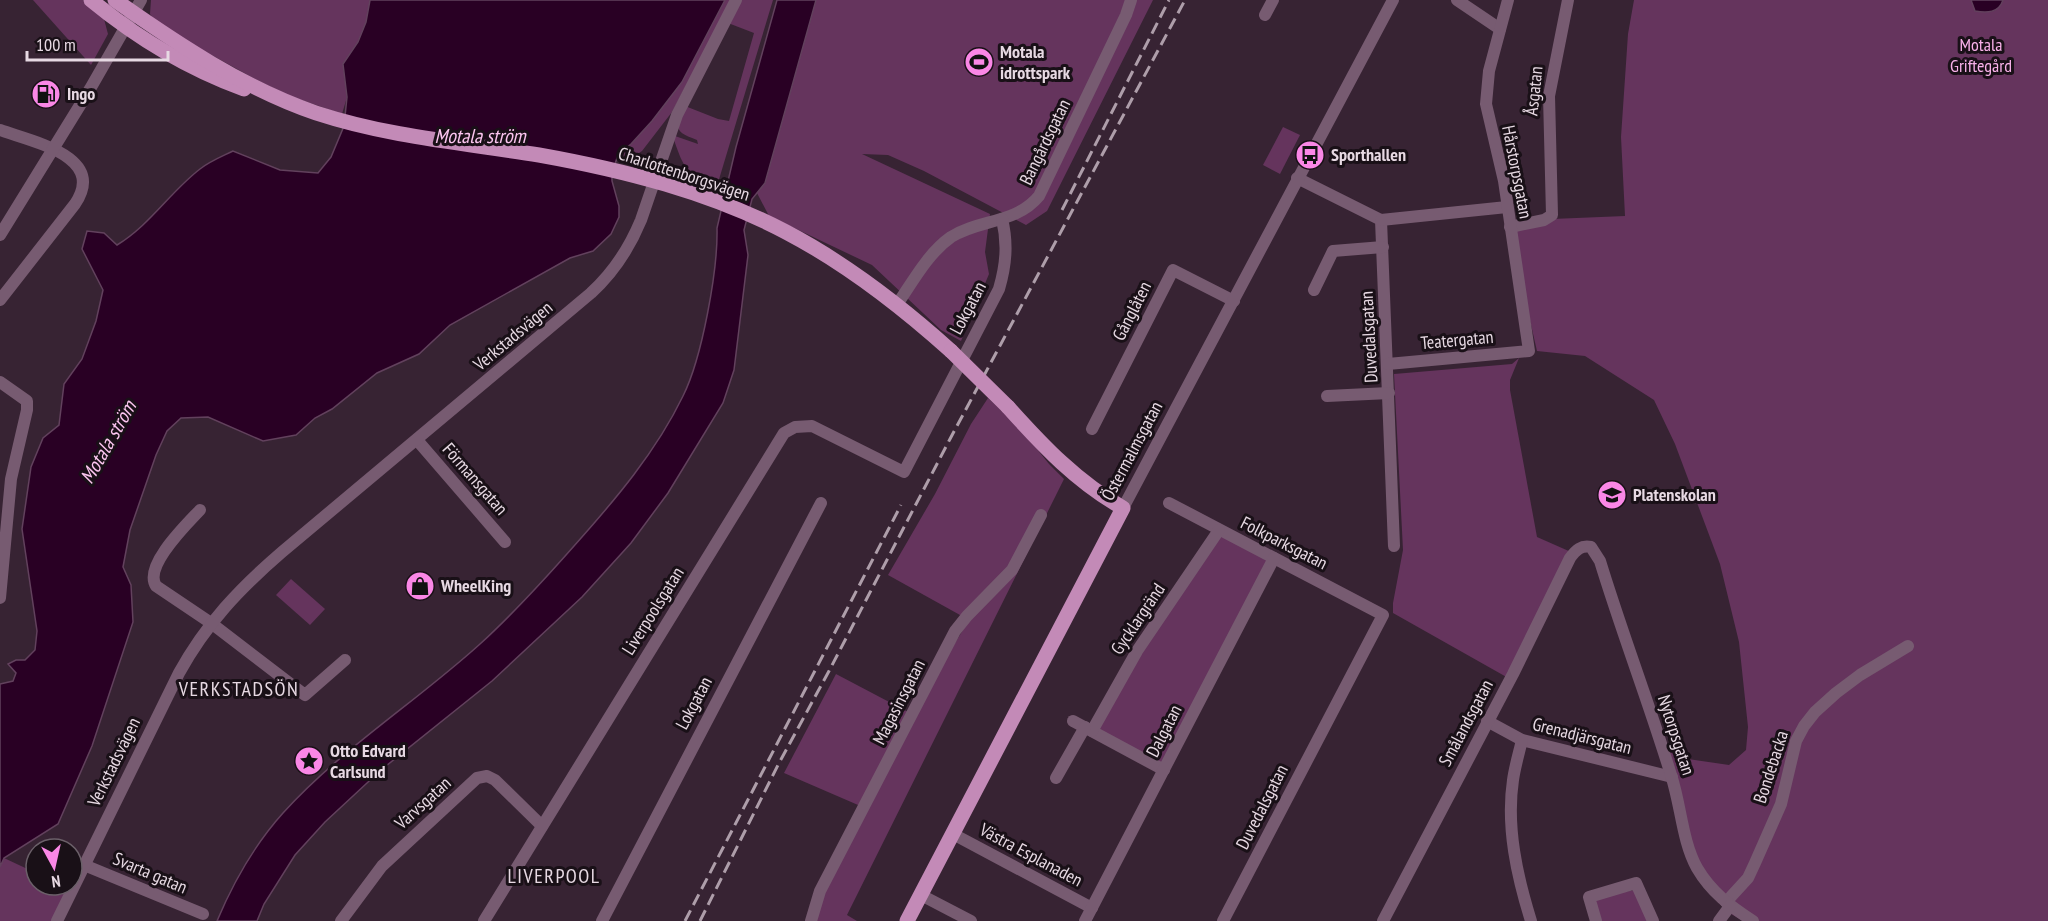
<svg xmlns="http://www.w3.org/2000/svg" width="2048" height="921" font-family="'PT Sans Narrow',sans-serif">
<rect width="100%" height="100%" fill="#372333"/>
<!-- green -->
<g fill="#65345d">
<polygon points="33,0 83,0 104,19 108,34 91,65"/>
<polygon points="151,0 370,0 366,22 358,42 343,64 347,97 342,114 290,96 257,80 159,26 150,14"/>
<polygon points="725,0 731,0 672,112 642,151 630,159 617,158 618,155 631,144 652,121 682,82"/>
<path d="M740,0H773L717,186C687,175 684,169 674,140L675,136L698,144L697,140C672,131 676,128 685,106L718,119L729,121L754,33L728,23Z"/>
<polygon points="816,0 1153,0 1047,211 1026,225 924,171 888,155 862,154 990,214 985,252 989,274 961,341 941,330 872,265 769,216 757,193 765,183"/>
<polygon points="1634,0 2048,0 2048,921 1743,921 1728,912 1692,865 1662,744 1688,759 1729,765 1746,750 1748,727 1739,642 1720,564 1675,444 1654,400 1585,356 1537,351 1509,229 1552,219 1625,216 1621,137 1628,34"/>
<polygon points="1283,127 1300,135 1280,174 1263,165"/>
<polygon points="1519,358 1510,380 1510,390 1537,537 1571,552 1510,679 1393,613 1393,603 1403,550 1394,374 1512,364"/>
<polygon points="988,398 1021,429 1049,464 1064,479 847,915 857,921 815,921 812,920 865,808 784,773 836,674 912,714 969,620 888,575 935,494 971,424"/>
<polygon points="1215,532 1277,560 1164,775 1090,734"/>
<polygon points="291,579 325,609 310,625 276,595"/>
<polygon points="4,858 36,873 36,885 63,885 72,889 56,921 0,921 0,867"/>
<polygon points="1635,890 1652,921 1596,921 1590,898"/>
</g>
<!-- water -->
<g fill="#290024" stroke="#62415d" stroke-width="1.5">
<path d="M370,0H725L682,82L652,121L631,144L618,155L612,173V181L619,206V217L611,234L593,251L570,258L450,325L419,354L377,373L332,409L315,418L296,435L263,441L208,417L181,418L167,431L156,455L130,530L123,567L131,585L133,622L92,746L58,824L4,858L0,867V684L13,681L16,673L8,664L16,660H25L35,650L37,631L22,529L31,467L43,438L59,425L64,384L82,359L96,321L103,290L82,249L87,231L104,233L117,245C150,225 170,192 200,169C210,161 223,156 233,151L280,170L318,173L331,157L344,126L347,97L343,64L358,42L366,22Z"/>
<path d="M777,0H816L765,183L752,199L744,230L748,255L734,370L723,403L668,493L631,543L582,597L492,681L381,770L325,822L295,855L264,904L257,921H217C233,883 256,843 283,813C341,749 416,702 480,644C513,614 544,580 574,546C615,500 656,452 683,396C702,358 718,270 717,228L736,147Z"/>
<path d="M1971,0H2003C1999,13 1987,13 1975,11Z"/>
</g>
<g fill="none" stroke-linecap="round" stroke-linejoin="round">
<!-- minor -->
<g stroke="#775b71" stroke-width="12">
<polyline points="1457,0 1500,29"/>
<polyline points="1265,15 1273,0"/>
<path d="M0,130C33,142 107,156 75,204L0,300"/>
<polyline points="1297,178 1381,220 1394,546"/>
<polyline points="1381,220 1507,207"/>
<polyline points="1510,227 1544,220 1552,215 1549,96 1568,0"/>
<polyline points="0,235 90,89 141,0"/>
<polyline points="1314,290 1333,251 1383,247"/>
<path d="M896,306C912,283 928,253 951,237C979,219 1016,224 1039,196L1126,15L1131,0"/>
<polyline points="1388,364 1529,351 1504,181 1486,104 1489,71 1508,0"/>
<polyline points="0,382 27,401 27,410 11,479 0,598"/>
<polyline points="1327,396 1389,393"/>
<polyline points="1092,429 1173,270 1234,301"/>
<polyline points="417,440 505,542"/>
<polyline points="1169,503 1383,615 1223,921"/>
<polyline points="1123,508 1393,0"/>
<path d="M200,510C187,524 143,566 156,586L211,623L305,695L345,660"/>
<polyline points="1073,721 1164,770"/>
<polyline points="1487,721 1522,740 1672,777"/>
<polyline points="1092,731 1137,651 1219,530"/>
<path d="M1522,740C1519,753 1515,766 1513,780C1506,827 1517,876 1531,921"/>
<polyline points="1056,778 1085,727"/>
<polyline points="953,834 1092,908"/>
<polyline points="84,865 203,914"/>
<polyline points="921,895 971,921"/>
<polyline points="1726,902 1748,878 1755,863 1781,804 1796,741 1804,726 1815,712 1836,693 1860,675 1908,646"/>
<path d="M57,921L179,673C206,624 239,589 282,552L591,293C614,272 629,249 641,220L677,115L736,0"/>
<polyline points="341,921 382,866 477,778 487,776 495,780 542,826"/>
<path d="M484,921L784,433L795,427L812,426L904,472L999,289C1006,265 1008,244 1002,219"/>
<polyline points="602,921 821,503"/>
<polyline points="811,921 820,891 955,631 967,616 1012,570 1041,515"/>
<polyline points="1085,921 1274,558"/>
<path d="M1383,921L1513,674L1570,558C1576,550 1581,545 1591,547L1600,561C1622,633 1649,703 1671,775C1681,805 1682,841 1697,868C1711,892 1731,907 1753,921"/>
<polyline points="1596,921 1589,897 1636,883 1653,921"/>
<polyline points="1719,921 1730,906"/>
</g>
<!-- major -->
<g stroke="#c38ab7" stroke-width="15">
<path d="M91,0C136,37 189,69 244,89"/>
<path d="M115,0C176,43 245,89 316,113C389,137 464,143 539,155C623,170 710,192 786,232C845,263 901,306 951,351"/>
<path d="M907,921L1123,508C1077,482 1043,446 1008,407"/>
</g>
<!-- rail -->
<g stroke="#ae9eaa" stroke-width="3" stroke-dasharray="12 6" stroke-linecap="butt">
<polyline points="1062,210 1169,0"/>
<polyline points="685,921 901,505"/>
<polyline points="700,921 778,765 829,671 950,439 1185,0"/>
</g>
<!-- major-bridge -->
<polyline stroke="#c38ab7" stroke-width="15" points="951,351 1008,407"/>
</g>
<!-- icons -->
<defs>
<g id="stadium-disc" transform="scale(1.5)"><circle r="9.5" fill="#fa87e6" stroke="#191017"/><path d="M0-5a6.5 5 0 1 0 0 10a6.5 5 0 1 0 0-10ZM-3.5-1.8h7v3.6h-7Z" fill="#111"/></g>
<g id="fuel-disc" transform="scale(1.5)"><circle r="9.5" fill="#fa87e6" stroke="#191017"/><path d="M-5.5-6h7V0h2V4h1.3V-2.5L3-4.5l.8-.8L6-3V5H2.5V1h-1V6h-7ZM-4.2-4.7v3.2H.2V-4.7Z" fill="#111"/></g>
<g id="bus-disc" transform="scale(1.5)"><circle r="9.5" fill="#fa87e6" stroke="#191017"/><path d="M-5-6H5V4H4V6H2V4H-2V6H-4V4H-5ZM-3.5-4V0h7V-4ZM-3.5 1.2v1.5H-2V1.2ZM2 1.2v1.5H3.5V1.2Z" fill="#111"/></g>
<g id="school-disc" transform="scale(1.5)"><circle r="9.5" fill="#fa87e6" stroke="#191017"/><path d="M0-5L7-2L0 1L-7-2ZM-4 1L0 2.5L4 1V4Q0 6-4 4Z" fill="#111"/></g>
<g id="shop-disc" transform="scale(1.5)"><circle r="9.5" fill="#fa87e6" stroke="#191017"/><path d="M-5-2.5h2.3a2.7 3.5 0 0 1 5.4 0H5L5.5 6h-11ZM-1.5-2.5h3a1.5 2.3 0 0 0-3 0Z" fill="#111"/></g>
<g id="sight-disc" transform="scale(1.5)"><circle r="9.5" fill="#fa87e6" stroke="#191017"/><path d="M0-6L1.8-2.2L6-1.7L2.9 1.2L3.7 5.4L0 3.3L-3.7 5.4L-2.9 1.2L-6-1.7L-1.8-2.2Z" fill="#111"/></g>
</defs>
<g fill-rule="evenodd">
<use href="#stadium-disc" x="979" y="62"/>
<use href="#fuel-disc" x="46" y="94"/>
<use href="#bus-disc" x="1310" y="155"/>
<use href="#school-disc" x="1612" y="495"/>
<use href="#shop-disc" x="420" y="586"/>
<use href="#sight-disc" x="309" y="761"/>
</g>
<g text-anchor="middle" stroke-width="6" stroke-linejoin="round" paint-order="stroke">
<!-- park labels -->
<g font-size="18" fill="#f9b1ea" stroke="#191017">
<text x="1981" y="51">Motala<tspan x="1981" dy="21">Griftegård</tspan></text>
</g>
<!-- poi labels -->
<g font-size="18" font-weight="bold" fill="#e7d9e3" stroke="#191017" text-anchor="start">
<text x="1000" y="58">Motala<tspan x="1000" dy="21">idrottspark</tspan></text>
<text x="67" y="100">Ingo</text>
<text x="1331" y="161">Sporthallen</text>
<text x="1633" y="501">Platenskolan</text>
<text x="441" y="592">WheelKing</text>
<text x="330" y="757">Otto Edvard<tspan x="330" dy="21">Carlsund</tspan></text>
</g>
<!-- street labels -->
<g font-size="18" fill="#e7d9e3" stroke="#191017">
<text transform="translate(1534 91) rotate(-84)" y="6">Åsgatan</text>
<text transform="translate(1045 142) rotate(-64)" y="6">Bangårdsgatan</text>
<text transform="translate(1517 172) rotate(79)" y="6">Hårstorpsgatan</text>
<text transform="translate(684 174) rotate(18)" y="6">Charlottenborgsvägen</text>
<text transform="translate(968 308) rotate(-62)" y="6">Lokgatan</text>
<text transform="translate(1132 311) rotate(-63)" y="6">Gånglåten</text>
<text transform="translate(513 336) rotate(-40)" y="6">Verkstadsvägen</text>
<text transform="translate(1369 337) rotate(-93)" y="6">Duvedalsgatan</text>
<text transform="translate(1457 340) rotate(-5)" y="6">Teatergatan</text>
<text transform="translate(1132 451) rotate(-62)" y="6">Östermalmsgatan</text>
<text transform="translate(475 479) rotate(49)" y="6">Förmansgatan</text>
<text transform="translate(1284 543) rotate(27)" y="6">Folkparksgatan</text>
<text transform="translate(653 611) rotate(-58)" y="6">Liverpoolsgatan</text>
<text transform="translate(1138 619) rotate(-56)" y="6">Gycklargränd</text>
<text transform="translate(899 702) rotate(-63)" y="6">Magasinsgatan</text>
<text transform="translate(694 703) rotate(-62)" y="6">Lokgatan</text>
<text transform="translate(1466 723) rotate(-62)" y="6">Smålandsgatan</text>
<text transform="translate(1164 731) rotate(-63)" y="6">Dalgatan</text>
<text transform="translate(1676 735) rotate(72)" y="6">Nytorpsgatan</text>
<text transform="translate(1582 736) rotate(14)" y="6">Grenadjärsgatan</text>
<text transform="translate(114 762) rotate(-64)" y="6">Verkstadsvägen</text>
<text transform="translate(1771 767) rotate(-72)" y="6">Bondebacka</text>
<text transform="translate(423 803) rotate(-42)" y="6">Varvsgatan</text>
<text transform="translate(1262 807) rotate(-63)" y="6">Duvedalsgatan</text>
<text transform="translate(1031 855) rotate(28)" y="6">Västra Esplanaden</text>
<text transform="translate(150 873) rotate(23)" y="6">Svarta gatan</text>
</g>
<!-- water labels -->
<g font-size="20" font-style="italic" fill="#fbc5ef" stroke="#191017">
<text x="480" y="143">Motala ström</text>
<text transform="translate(108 442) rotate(-60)" y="7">Motala ström</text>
</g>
<!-- neighbourhood labels -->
<g font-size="20" letter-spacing="1.5" fill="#e7d9e3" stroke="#191017">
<text x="239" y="696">VERKSTADSÖN</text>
<text x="554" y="883">LIVERPOOL</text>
</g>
</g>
<!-- north arrow -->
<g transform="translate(54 867) rotate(172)"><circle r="28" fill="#191017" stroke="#6b6069" stroke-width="1.5"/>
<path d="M0-4.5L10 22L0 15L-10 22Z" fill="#fa87e6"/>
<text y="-9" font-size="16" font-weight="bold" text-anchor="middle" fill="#e7d9e3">N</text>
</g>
<!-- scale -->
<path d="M27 51v9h141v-9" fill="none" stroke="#e7d9e3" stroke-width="3"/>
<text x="36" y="51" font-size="18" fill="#e7d9e3" stroke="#191017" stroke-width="4.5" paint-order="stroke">100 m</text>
</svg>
